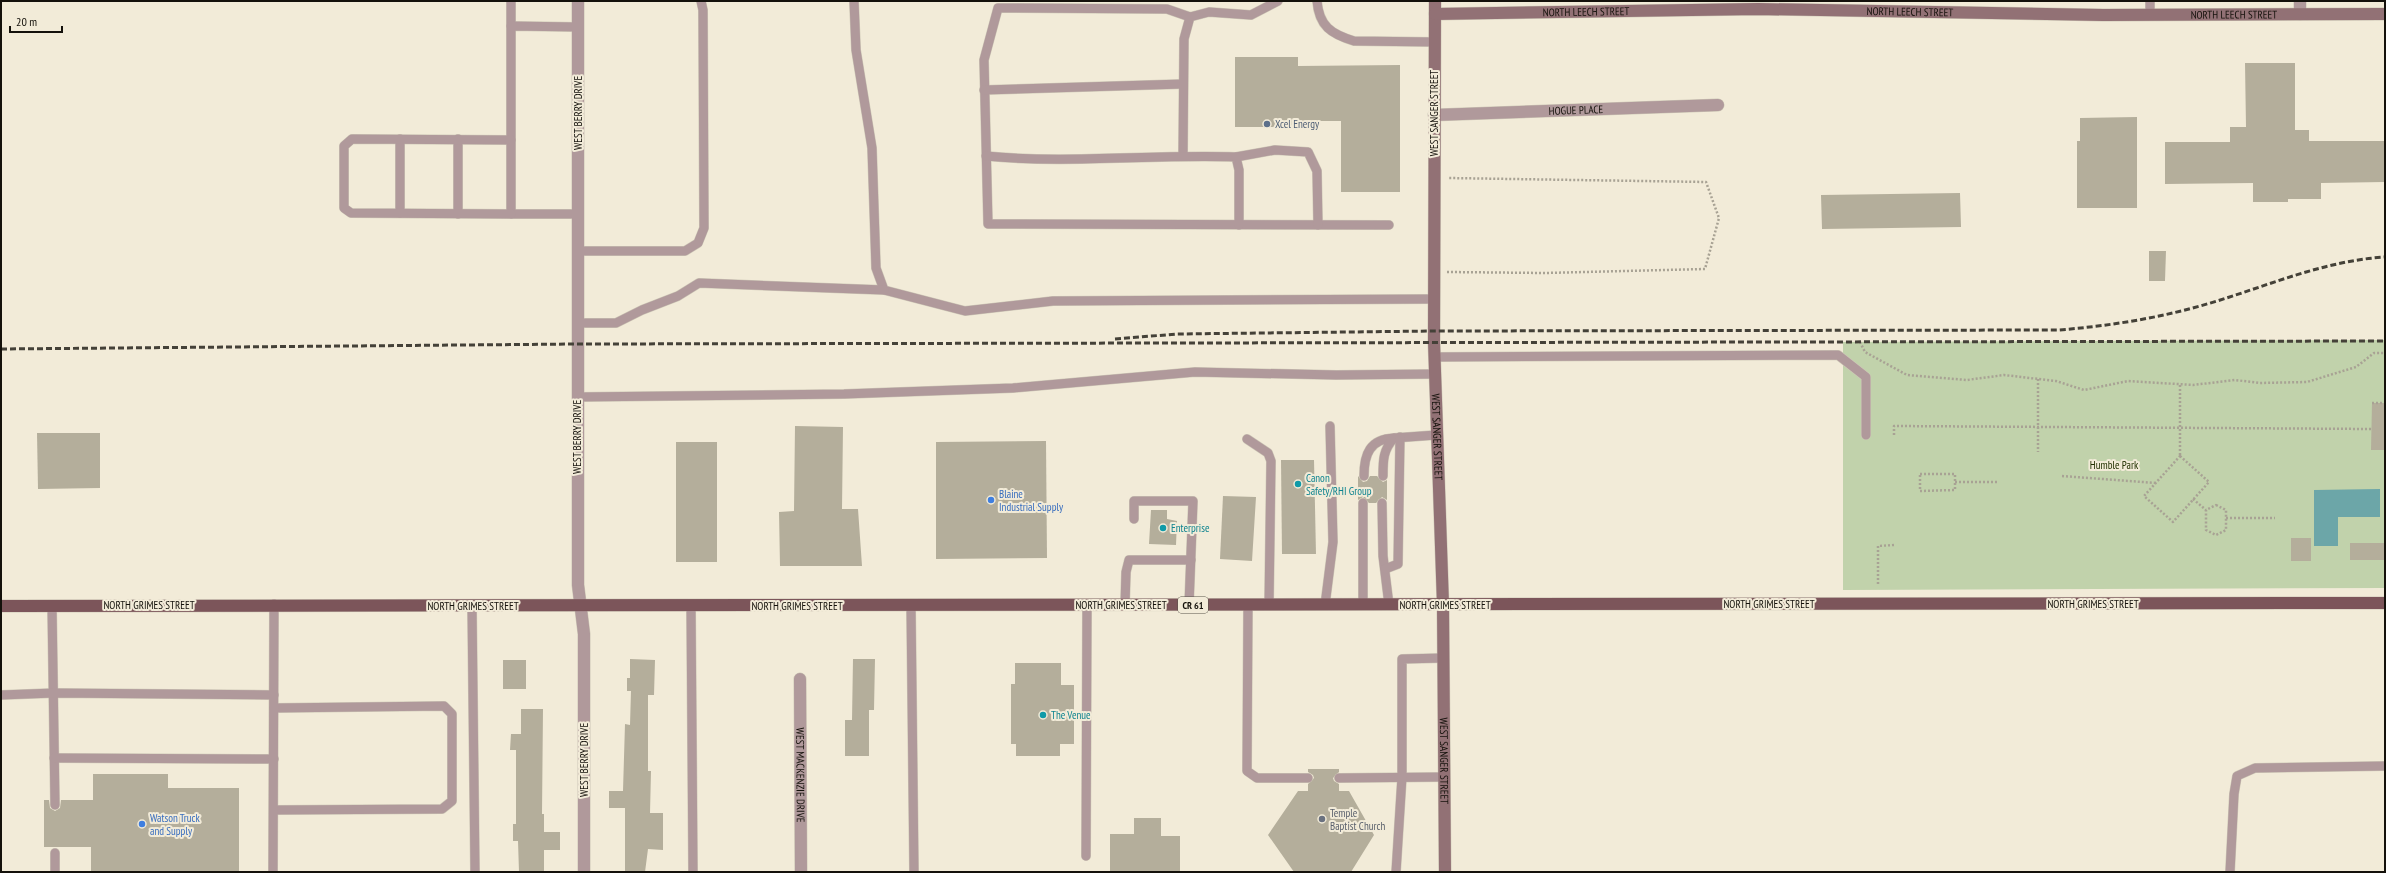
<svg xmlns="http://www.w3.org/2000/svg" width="2386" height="873" font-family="'PT Sans Narrow',sans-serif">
<rect width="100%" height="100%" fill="#f2ebd8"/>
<!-- green -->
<polygon fill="#c1d2ab" points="2385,340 2385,588 1843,590 1843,342"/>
<!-- water -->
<polygon fill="#6ca6a8" points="2380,489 2380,517 2338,517 2338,546 2314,546 2314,490"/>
<!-- building -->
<g fill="#b4ae9b">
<polygon points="1235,57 1298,57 1298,66 1400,65 1400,192 1341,192 1341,121 1299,121 1299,127 1235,127"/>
<polygon points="2245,63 2295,63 2295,130 2309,130 2309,141 2385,141 2385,182 2321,183 2321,199 2288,199 2288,202 2253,202 2253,183 2165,184 2165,142 2230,142 2230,127 2246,127"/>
<polygon points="2137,117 2137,208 2077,208 2077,141 2080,141 2080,118"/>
<polygon points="1960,193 1961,227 1822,229 1821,195"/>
<polygon points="2149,251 2166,251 2165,281 2149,281"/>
<polygon points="2372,403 2385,403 2385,450 2371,450"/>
<polygon points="795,426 843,427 842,509 858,509 862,566 780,566 779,512 794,511"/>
<polygon points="37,433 100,433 100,488 38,489"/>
<polygon points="1046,441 1047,558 936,559 936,442"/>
<rect x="676" y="442" width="41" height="120"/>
<polygon points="1281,460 1314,460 1316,554 1282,554"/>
<polygon points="1358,476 1363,482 1367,481 1370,476 1377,476 1383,482 1387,480 1387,500 1382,497 1376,503 1369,503 1363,497 1358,500"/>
<polygon points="1223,496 1256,497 1252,561 1220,559"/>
<polygon points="1151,510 1167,510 1167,519 1177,521 1176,545 1149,544"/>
<rect x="2291" y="538" width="20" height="23"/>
<rect x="2350" y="543" width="35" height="17"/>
<polygon points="630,659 655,660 654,695 648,695 648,771 651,771 650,813 663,813 663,850 648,849 645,872 625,872 625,808 609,808 609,791 623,791 625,724 630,725 631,691 627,691 627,678 630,678"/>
<polygon points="853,659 875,659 874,710 869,710 869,756 845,756 845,720 852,720"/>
<rect x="503" y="660" width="23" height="29"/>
<polygon points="1015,663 1061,663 1061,685 1074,685 1074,744 1060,744 1060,756 1016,756 1016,744 1011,744 1011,684 1015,684"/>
<polygon points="521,709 543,709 542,814 544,814 544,832 560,832 560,850 544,850 544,872 519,872 518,841 513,841 513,824 516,824 516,750 510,750 511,734 521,734"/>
<polygon points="1308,769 1339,769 1339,772 1333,778 1334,781 1339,784 1339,791 1349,791 1374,835 1351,872 1294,872 1268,835 1298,791 1308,791 1308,784 1314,778 1313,775 1308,772"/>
<polygon points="93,774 168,774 168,788 239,788 239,872 91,872 91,847 44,847 44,800 49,800 50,808 55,811 60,808 61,800 93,800"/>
<polygon points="1134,818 1161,818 1161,836 1180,836 1180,872 1110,872 1110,834 1134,834"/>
</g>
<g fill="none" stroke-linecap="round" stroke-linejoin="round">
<!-- lane casing -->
<g stroke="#cec8b7" stroke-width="10">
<g id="lane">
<polyline points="511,1 511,26"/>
<polyline points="854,1 856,50 872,148 876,268 884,290 965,311 1053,301 1435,299"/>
<path d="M1317,1C1319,26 1331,34 1354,41L1435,42"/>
<polyline points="2150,1 2150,15"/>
<polyline points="1190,17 1167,9 998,8 984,60 988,224 1389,225"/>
<polyline points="578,27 511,26 511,214 578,214"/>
<polyline points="984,90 1183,84"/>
<polyline points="1183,155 1184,39 1190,17 1209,12 1251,15 1278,1"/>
<path d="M986,156C1069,164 1153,154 1236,157L1239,170V225"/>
<polyline points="1236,157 1275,150 1308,152 1317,171 1318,225"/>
<polyline points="400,213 400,139"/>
<polyline points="458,214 458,139"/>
<polyline points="511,214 351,213 344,208 344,146 352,139 511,140"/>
<polyline points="578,251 685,251 698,243 704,228 703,10 701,1"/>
<polyline points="577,323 616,323 642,310 678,296 699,283 884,290"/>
<polyline points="1435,357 1838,355 1866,377 1866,435"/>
<polyline points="577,397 844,394 1013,388 1195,372 1336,375 1435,374"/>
<polyline points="1247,439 1268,453 1271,461 1269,605"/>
<path d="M1364,476C1364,454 1370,439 1394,438"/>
<path d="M1383,476C1383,460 1383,450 1394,438L1436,435"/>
<polyline points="1382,503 1383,556 1389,605"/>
<polyline points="1134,519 1134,501 1193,501 1189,605"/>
<polyline points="1385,569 1398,564 1400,437"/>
<polyline points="1125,605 1126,572 1129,560 1191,560"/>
<polyline points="1248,605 1247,771 1257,778 1308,778"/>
<polyline points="1325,605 1333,542 1330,426"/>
<polyline points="1363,605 1363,503"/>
<polyline points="52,606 55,805"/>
<polyline points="472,606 475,872"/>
<polyline points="691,606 693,872"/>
<polyline points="911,606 914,872"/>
<polyline points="1,695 54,693 274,695"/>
<polyline points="54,758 274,759"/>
<polyline points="1339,778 1444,777"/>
<polyline points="274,810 442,809 452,801 452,714 444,706 274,708"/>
<polyline points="55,853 55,872"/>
<polyline points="1086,856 1087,605"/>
<polyline points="273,872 274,604"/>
<polyline points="1396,872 1402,777 1402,659 1443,658"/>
<polyline points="2230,872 2234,794 2237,776 2255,768 2385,766"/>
</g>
</g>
<!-- street casing -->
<g stroke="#cec8b7" stroke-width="13">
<g id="street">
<polyline points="578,1 578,585 584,634 584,872"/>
<polyline points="2300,1 2300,14"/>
<path id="s1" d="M1434,115L1718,105"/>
<path id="s2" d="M800,679L801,872"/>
</g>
</g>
<!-- secondary casing -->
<g stroke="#cec8b7" stroke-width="13">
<g id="secondary">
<path id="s3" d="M1435,1L1434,342L1443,605L1445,872"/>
<path id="s4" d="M1435,14L1758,9L2103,15L2385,14"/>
</g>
</g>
<!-- primary casing -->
<g stroke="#cec8b7" stroke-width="13">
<polyline id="primary" points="1,606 2385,603"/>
</g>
<!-- path -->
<g stroke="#a8a294" stroke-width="2.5" stroke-dasharray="2 2" stroke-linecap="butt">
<polyline points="1447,272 1545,273 1705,269 1719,218 1706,182 1448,178"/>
<polyline points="1860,342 1865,352 1907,375 1967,380 2004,375 2056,381 2084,390 2128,381 2193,385 2235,380 2260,383 2307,382 2356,367 2374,353 2385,353"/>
<polyline points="2038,379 2038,452"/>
<polyline points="2180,385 2180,456"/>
<polyline points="2372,403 2385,403"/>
<polyline points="1894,435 1894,426 2371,429"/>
<polygon points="2180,456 2209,482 2173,522 2144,496"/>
<polygon points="1920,474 1955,474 1955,490 1920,491"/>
<polyline points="2062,476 2156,483"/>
<polyline points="1955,482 1998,482"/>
<polyline points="2193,499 2206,510"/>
<polygon points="2216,505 2226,510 2226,530 2216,535 2206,530 2206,510"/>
<polyline points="2226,518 2275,518"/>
<polyline points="1878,584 1878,546 1894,545"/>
</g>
<!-- lane -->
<use href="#lane" stroke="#b0999b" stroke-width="9"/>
<!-- street -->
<use href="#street" stroke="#b0999b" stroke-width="12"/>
<!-- secondary -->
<use href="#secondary" stroke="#927175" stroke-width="12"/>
<!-- primary -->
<use href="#primary" stroke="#7c555a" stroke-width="12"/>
<!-- rail -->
<g stroke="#444138" stroke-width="3" stroke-dasharray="6 3" stroke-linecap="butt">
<path d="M1115,339L1177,334L1435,331L2059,330C2107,326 2154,319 2200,306C2261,289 2320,261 2385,257"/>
<polyline points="1,349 577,344 2385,341"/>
</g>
</g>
<!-- markers -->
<circle fill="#5c6f8a" stroke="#f2ebd8" stroke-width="1.5" cx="1267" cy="124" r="4"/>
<g fill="#0f9aa8" stroke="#f2ebd8" stroke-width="1.5">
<circle cx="1298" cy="484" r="4"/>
<circle cx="1163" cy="528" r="4"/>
<circle cx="1043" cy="715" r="4"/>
</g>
<g fill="#3f7fe0" stroke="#f2ebd8" stroke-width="1.5">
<circle cx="991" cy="500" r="4"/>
<circle cx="142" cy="824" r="4"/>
</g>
<circle fill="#6b7280" stroke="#f2ebd8" stroke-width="1.5" cx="1322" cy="819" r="4"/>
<g text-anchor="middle" stroke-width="4" stroke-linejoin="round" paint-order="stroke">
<!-- shield labels -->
<rect fill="#f2ebd8" stroke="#575248" stroke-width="1" x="1178" y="597" width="30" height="16" rx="3"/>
<g font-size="10" font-weight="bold" fill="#14110b">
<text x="1193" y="609">CR 61</text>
</g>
<!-- street labels -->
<g font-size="11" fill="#14110b" stroke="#f2ebd8">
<text dy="4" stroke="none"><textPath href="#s4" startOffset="151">NORTH LEECH STREET</textPath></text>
<text dy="4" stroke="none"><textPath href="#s4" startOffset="475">NORTH LEECH STREET</textPath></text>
<text dy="4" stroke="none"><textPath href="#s4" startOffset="799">NORTH LEECH STREET</textPath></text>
<text dy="4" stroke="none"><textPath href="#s1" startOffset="142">HOGUE PLACE</textPath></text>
<text transform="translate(578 113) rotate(-90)" y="4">WEST BERRY DRIVE</text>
<text transform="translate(1434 113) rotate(-90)" y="4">WEST SANGER STREET</text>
<text transform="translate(577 437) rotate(-90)" y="4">WEST BERRY DRIVE</text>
<text dy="4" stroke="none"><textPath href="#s3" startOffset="436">WEST SANGER STREET</textPath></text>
<text x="1769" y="608">NORTH GRIMES STREET</text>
<text x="2093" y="608">NORTH GRIMES STREET</text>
<text x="149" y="609">NORTH GRIMES STREET</text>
<text x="1121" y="609">NORTH GRIMES STREET</text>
<text x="1445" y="609">NORTH GRIMES STREET</text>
<text x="473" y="610">NORTH GRIMES STREET</text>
<text x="797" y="610">NORTH GRIMES STREET</text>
<text transform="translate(584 760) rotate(-90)" y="4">WEST BERRY DRIVE</text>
<text dy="4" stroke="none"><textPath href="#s3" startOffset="760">WEST SANGER STREET</textPath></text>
<text dy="4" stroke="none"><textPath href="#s2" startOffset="96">WEST MACKENZIE DRIVE</textPath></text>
</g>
<!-- service labels -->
<g font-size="11" fill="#4e5e75" stroke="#f2ebd8" text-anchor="start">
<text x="1275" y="128">Xcel Energy</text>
</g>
<!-- park labels -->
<g font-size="11" fill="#213101" stroke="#f2ebd8">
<text x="2114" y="469">Humble Park</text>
</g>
<!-- culture labels -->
<g font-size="11" fill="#0d838f" stroke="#f2ebd8" text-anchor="start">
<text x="1306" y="482">Canon<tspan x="1306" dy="13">Safety/RHI Group</tspan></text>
<text x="1171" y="532">Enterprise</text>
<text x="1051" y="719">The Venue</text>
</g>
<!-- shop labels -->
<g font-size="11" fill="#366cbe" stroke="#f2ebd8" text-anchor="start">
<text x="999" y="498">Blaine<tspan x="999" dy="13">Industrial Supply</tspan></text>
<text x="150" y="822">Watson Truck<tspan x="150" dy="13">and Supply</tspan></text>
</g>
<!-- worship labels -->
<g font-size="11" fill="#5b616d" stroke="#f2ebd8" text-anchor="start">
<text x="1330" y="817">Temple<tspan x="1330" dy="13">Baptist Church</tspan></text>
</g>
</g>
<!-- border -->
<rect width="2386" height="873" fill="none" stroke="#14110b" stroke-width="4"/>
<!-- scale -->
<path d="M10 26v6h52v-6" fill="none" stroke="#14110b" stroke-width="2"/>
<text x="16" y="26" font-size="12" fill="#14110b" stroke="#f2ebd8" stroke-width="3" paint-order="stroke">20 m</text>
</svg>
